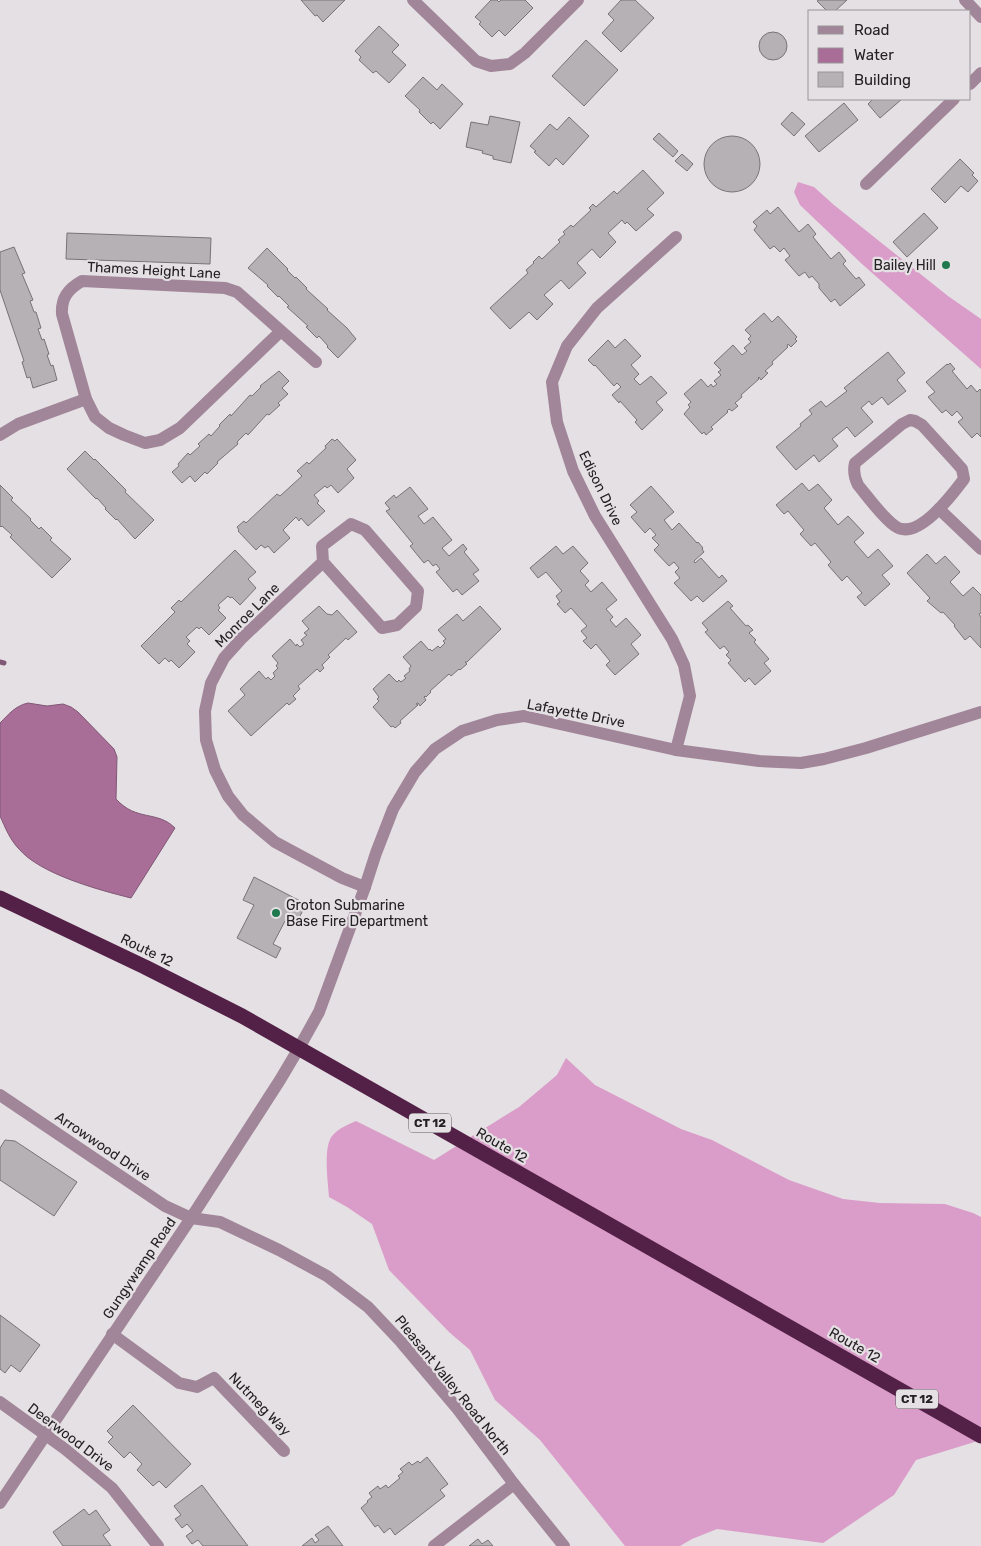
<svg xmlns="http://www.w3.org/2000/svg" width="981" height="1546" font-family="Rubik,sans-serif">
<rect width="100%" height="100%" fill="#e5e0e4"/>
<!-- forest -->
<g fill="#da9dc9">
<polygon points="798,182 814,187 834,205 948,296 981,319 981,369 862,264 800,205 794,192"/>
<path d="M566,1058L595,1085L681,1129L712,1140L789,1180L843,1199L880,1203L945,1204L973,1213L981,1217V1440L916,1460L894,1495L823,1543L717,1529L692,1539L680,1546H625L540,1440L495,1400L470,1350L449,1332L389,1270L372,1224L347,1207L329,1197C328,1183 323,1147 332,1136C339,1128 347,1125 356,1121L434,1160L519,1107L557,1075Z"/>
</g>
<!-- water -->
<path fill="#a86e98" stroke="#805775" d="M28,703L47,706L63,704L71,707L78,712L114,749L117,757L116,799C137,822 157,810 175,828L131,898C99,890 40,874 19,849C10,840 5,827 0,816V723C9,714 15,706 28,703Z"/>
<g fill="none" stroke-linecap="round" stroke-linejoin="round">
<!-- stream -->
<polyline stroke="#805775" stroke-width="5" points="0,662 4,663"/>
</g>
<!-- building -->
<g fill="#b6b1b4" stroke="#787377">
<polygon points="301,0 345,0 323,22 317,15 315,16"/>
<polygon points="491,0 497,0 499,2 501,0 525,0 533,8 505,36 499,30 492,37 479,24 481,22 475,17"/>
<polygon points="621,0 635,0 654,18 621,52 602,33 614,20 608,14"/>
<polygon points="819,0 847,0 835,11 827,11 817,1"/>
<polygon points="379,26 399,45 392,52 406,65 389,83 376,71 373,73 359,60 361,57 355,51"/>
<circle cx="773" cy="46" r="14"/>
<polygon points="586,40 618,70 584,106 552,76"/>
<polygon points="423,77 437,90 442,84 463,104 440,129 433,122 431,124 419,112 420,110 405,96"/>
<polygon points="873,99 902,99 880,118 868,104"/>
<polygon points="844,103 858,120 819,152 805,136"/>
<polygon points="792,112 805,124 794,136 781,124"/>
<polygon points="490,116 520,122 511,163 493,159 493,156 482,153 483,151 466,147 471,122 488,125"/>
<polygon points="569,117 589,136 563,165 556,158 549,166 534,152 536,151 530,146 550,124 557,130"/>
<polygon points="659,133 678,151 673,157 653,139"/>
<circle cx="732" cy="164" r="28"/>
<polygon points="682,154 693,164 687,171 675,161"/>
<polygon points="960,159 974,173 972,175 978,181 968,192 961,186 945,203 931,189"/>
<polygon points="643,170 664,193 647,209 654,215 636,231 627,222 625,224 622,220 608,233 616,242 600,258 592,249 577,263 586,273 569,289 561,280 544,295 553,304 537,320 529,312 510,329 490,308 528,273 526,270 534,263 533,262 539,256 542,259 560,242 558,240 565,234 563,232 571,225 573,227 591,210 589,208 593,204 596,207 614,191 617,194"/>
<polygon points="778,207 799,232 808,224 816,234 813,237 831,259 839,252 846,261 843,264 856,279 859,277 865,285 840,306 835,299 831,302 819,288 819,284 812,276 809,278 805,272 799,276 785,260 790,256 784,248 780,252 774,246 770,249 754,230 757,226 753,222 767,210 770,214"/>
<polygon points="924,213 938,228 907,257 893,242"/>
<polygon points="67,233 211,238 210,264 66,259"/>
<polygon points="14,247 25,273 22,274 33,300 30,301 34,312 36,312 41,328 38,329 42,340 44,339 49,354 47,355 51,366 53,365 57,380 33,388 30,377 27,378 22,362 24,361 0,290 0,252"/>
<polygon points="267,248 288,269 287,270 295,278 296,277 307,288 306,289 328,309 327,310 347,328 356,339 338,358 327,347 328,346 319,336 317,338 306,327 308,326 287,307 289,306 279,296 278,297 267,286 268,285 248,268"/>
<polygon points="764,313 772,322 778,316 797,337 795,339 797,341 791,347 788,344 787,346 788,347 772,362 773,364 765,371 768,373 761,380 759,377 758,378 759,379 741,395 742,397 735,403 738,406 732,411 729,409 727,411 728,412 711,427 713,429 706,435 704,432 702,434 684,414 690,407 688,405 691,402 684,394 701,379 708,387 711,384 713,387 717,384 714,381 721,375 718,372 721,370 714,363 733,345 742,355 747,351 744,348 751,342 748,339 751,336 745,330"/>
<polygon points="625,339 641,356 631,365 639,374 634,379 640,385 651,376 667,393 656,402 663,410 642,430 635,422 637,420 620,401 619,403 612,395 621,387 617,383 614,386 595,365 594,366 588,360 608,340 615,348"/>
<polygon points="888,352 905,373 897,380 906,391 888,405 882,397 872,405 869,401 861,408 873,422 855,437 847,427 832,439 838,446 819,462 814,455 796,470 776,447 801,426 800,424 812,414 809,410 821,401 826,407 847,391 844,388"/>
<polygon points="950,363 955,369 952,371 967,389 971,385 977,392 980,389 981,391 981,437 977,433 972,438 958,422 963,418 957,411 952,416 946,410 942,413 928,397 935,392 926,382 947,364 948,365"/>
<polygon points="279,371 289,381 282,388 288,394 278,403 280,405 269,415 267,414 248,435 246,433 237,442 238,444 217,462 218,463 207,474 205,472 195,482 190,476 182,483 172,472 179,466 178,464 188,453 190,455 200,446 198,444 209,434 211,436 220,426 219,425 230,414 231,416 250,395 252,396 261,387 260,386"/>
<polygon points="332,439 335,441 337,439 356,460 347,469 354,478 338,493 331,485 327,488 325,486 314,495 319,501 317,503 325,511 308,526 301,518 299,521 296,517 283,530 290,538 274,553 268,546 265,548 261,545 256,550 238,531 239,530 237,527 244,521 246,523 277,494 280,496 302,476 297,471 307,462 309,464 326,448 325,446"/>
<polygon points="85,451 94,460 95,459 126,490 125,492 154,520 135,539 117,519 116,520 105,509 106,508 97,498 96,499 67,469"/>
<polygon points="802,483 809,491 818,484 832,500 824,508 838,525 848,516 864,533 854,542 868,558 878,549 893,566 882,575 890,584 865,606 857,597 862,593 847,576 842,581 828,565 831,562 815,543 811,546 800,534 804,530 788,511 784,514 776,505"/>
<polygon points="0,485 13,498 11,500 31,519 30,520 39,529 41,527 52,538 50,540 71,559 52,578 10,537 12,535 2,526 1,527 0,526"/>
<polygon points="651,486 674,512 664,520 672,530 679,523 697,543 698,542 703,548 702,549 704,552 694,561 695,563 701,558 719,578 722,575 727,581 703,602 697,596 691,601 674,583 680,578 675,572 679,568 674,562 669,566 654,550 659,545 652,538 656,535 650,528 645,533 631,517 637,512 630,505"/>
<polygon points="410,487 428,509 418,516 424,524 433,517 452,540 442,548 449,556 463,544 467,549 464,552 479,570 473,574 479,581 462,595 457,589 453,592 436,572 440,569 436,564 433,566 428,560 424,563 410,546 413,544 386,511 390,509 385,503 394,495 396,498"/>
<polygon points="556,546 563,554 573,546 588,563 580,571 589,581 585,585 591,592 602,582 617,600 606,609 613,617 610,620 616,627 626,618 641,635 631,644 639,654 615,675 606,665 610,661 596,644 591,649 583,641 587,638 581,631 587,626 571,608 565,613 557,604 560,602 556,596 562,591 546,572 538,578 530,568"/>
<polygon points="235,550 256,572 248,579 256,588 240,605 232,597 230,598 228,596 218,605 220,608 218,610 226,618 209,635 201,627 199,629 197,627 186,637 190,641 187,644 195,652 179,668 171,660 169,662 165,658 159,664 141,646 175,612 171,608 179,600 181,602"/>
<polygon points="927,554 936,564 945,556 960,572 950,582 963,596 973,587 981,595 981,613 979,614 981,617 981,648 970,636 965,640 954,626 955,625 943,612 941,613 927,601 930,598 907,573"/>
<polygon points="728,601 733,606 730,608 746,626 748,625 753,630 749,633 756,640 754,642 769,659 764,663 771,671 755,685 749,678 745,682 728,663 731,660 726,655 729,652 724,646 720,649 705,632 708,630 702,623"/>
<polygon points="319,606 327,614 332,615 337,610 357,632 348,640 346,638 328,655 330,657 322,665 324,668 320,672 317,669 298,686 300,689 293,696 296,699 289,705 287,703 251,736 228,711 245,695 240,689 259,671 266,679 268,677 271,680 275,676 273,673 278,668 276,666 278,663 272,656 290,639 296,646 297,644 300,647 304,644 301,640 307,635 304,633 309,629 302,621"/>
<polygon points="480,606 501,629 467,662 465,662 467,664 460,670 459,669 451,676 449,674 430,691 431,692 426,697 425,696 424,697 426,700 420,706 418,703 416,704 418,705 400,721 401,723 395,728 393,726 391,727 373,707 379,701 377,699 379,697 373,689 389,674 397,682 399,680 401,682 406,678 404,676 410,671 409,669 411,666 403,657 421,641 429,650 430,649 432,651 438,646 440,648 445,643 443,641 446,639 438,630 457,614 463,621"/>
<polygon points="254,877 306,904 295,926 285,921 273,944 281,948 276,958 237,938 254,905 243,900"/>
<polygon points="5,1140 15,1141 77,1182 54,1216 0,1180 0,1148"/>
<polygon points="0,1315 40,1345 20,1372 11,1365 5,1373 0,1369"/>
<polygon points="133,1405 191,1464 166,1488 159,1481 153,1486 137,1470 142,1464 130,1452 124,1458 108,1442 113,1437 107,1431"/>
<polygon points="427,1457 448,1484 440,1490 445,1496 395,1535 390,1528 384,1533 378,1525 375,1527 361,1508 368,1502 367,1501 372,1497 369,1493 378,1486 380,1489 386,1485 388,1488 400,1478 398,1476 403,1472 400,1469 409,1462 412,1465 418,1461 420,1463"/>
<polygon points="202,1485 248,1546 203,1546 198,1540 192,1544 186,1536 193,1531 187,1524 182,1528 175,1519 181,1515 174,1506"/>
<polygon points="84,1509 89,1515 96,1510 110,1530 103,1535 111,1546 63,1546 53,1532"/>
<polygon points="328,1526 343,1546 302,1546 312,1538 315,1543 319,1540 315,1535"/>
<polygon points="478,1539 482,1544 488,1540 493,1546 469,1546"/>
</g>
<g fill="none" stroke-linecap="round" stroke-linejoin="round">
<!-- minor -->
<g stroke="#a18699" stroke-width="12">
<polyline points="413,0 476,61 491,66 510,64 525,53 578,0"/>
<polyline points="965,0 981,17"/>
<polyline points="970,84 981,73"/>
<polyline points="866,184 954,99"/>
<path d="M281,331L180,428L160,440L145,443L124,435L109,428L95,417L86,399L62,314C61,298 68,289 82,281L225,288L237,292L316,362"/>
<path d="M910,420L915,421L922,425L954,460L962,469L964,479C952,495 917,542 895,526C883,518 868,497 858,485C854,477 853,471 855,463L902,424Z"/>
<polyline points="0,435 18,424 86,399"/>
<polyline points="939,509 981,549"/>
<polyline points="323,562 382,628 397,625 416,607 418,591 365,530 351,524 322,546 323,562 242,638 224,658 211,683 205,711 206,740 215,770 228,796 243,815 275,842 342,878 365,887"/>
<polyline points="676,750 690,696 684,665 672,639 595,516 573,471 557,422 552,382 567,346 597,308 676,237"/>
<polyline points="0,1095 165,1206 191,1218 220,1222 279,1250 327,1276 368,1307 401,1342 456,1407 514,1484 564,1546"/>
<polyline points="112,1334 179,1383 197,1387 214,1378 284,1451"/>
<polyline points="0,1402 65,1449 112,1488 158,1546"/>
<polyline points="0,1503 191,1218 280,1080 299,1048 319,1012 365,887 376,853 393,809 415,772 435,749 462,731 497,720 524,716 676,750 759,761 801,763 824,759 866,748 981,712"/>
<polyline points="434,1546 514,1484"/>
</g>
<!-- highway -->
<polyline stroke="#532047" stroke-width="15" points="0,898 145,967 242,1016 981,1436"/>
</g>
<!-- markers -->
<g fill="#20794e" stroke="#e5e0e4" stroke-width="2">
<circle cx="946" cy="265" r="5"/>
<circle cx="276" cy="913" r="5"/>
</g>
<g text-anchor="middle" stroke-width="4.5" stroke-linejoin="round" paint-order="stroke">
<!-- shield labels -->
<g fill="#e5e0e4" stroke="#5e5a5d" stroke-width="1">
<rect x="409" y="1113.5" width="42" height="19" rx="4"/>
<rect x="896" y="1389.5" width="42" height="19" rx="4"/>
</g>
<g font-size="12" font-weight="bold" fill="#242123">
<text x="430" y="1127">CT 12</text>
<text x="917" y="1403">CT 12</text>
</g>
<!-- poi labels -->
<g font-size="14" fill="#242123" stroke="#e5e0e4" text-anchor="end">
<text x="936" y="270">Bailey Hill</text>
<text x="286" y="910" text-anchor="start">Groton Submarine<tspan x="286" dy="16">Base Fire Department</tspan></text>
</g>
<!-- street labels -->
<g font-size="14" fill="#242123" stroke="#e5e0e4">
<text transform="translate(154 270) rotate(3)" y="5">Thames Height Lane</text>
<text transform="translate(601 488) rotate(64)" y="5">Edison Drive</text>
<text transform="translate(247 615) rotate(-45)" y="5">Monroe Lane</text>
<text transform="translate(576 713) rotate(11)" y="5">Lafayette Drive</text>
<text transform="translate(147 950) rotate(26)" y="5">Route 12</text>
<text transform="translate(502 1145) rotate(30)" y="5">Route 12</text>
<text transform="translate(103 1146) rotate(34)" y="5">Arrowwood Drive</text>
<text transform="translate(139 1268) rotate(-56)" y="5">Gungywamp Road</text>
<text transform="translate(855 1345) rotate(30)" y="5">Route 12</text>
<text transform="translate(453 1385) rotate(51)" y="5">Pleasant Valley Road North</text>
<text transform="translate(260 1404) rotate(46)" y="5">Nutmeg Way</text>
<text transform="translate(71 1437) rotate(37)" y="5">Deerwood Drive</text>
</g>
</g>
<!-- legend -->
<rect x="808" y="10" width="162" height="90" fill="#e5e0e4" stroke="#989497"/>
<rect x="818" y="26" width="25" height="8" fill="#a18699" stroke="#989497"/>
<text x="854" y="35" font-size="15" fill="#242123">Road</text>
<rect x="818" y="48" width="25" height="15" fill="#a86e98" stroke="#989497"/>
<text x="854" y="60" font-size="15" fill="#242123">Water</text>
<rect x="818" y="72" width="25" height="15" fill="#b6b1b4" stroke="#989497"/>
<text x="854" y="85" font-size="15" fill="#242123">Building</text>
</svg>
